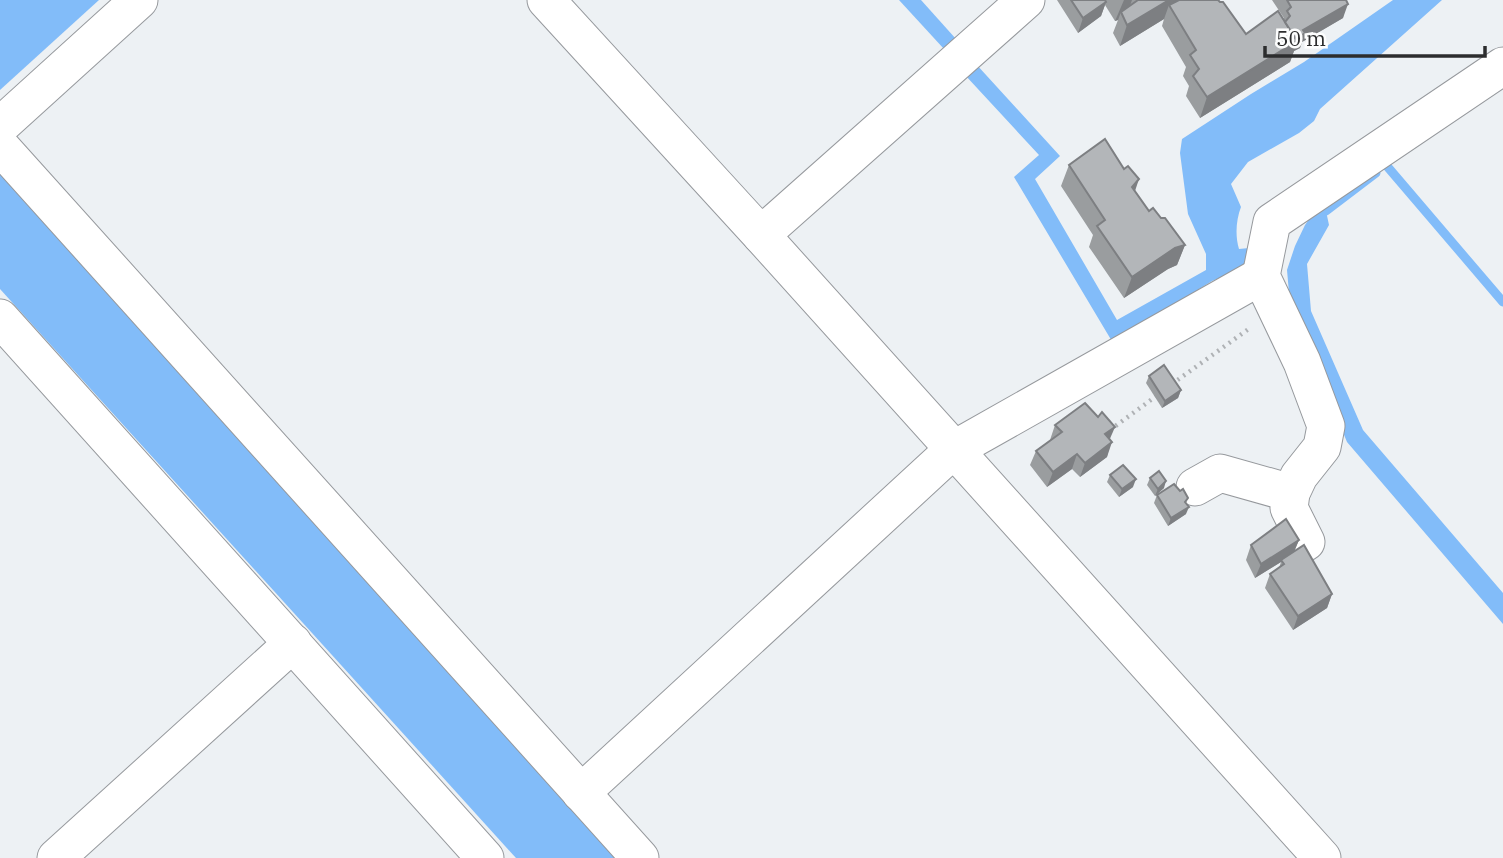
<svg xmlns="http://www.w3.org/2000/svg" width="1503" height="858" font-family="'IBM Plex Serif',serif">
<rect width="100%" height="100%" fill="#edf1f4"/>
<!-- water -->
<g fill="#82bcf9">
<polygon points="0,0 99,0 0,90"/>
<polygon points="899,0 921,0 956,39 944,49"/>
<path d="M1393,0H1442L1320,109L1314,121L1299,133L1248,162L1231,184L1241,207C1236,220 1235,236 1239,249L1249,248V266L1212,281L1113,343L1014,177L1039,155L965,75L976,64L1060,156L1035,179L1117,320L1206,270V254L1188,214L1180,153L1182,139L1251,94L1304,62Z"/>
<polygon points="0,165 625,858 516,858 0,289"/>
<polygon points="1326,211 1329,225 1307,264 1311,311 1363,430 1503,593 1503,624 1347,442 1290,304 1287,270 1295,246 1305,225 1314,212"/>
</g>
<g fill="none" stroke-linecap="round" stroke-linejoin="round">
<!-- stream -->
<g stroke="#82bcf9" stroke-width="9">
<polyline points="1386,165 1503,302"/>
<polyline points="1326,211 1376,173"/>
</g>
<!-- minor casing -->
<g stroke="#96999d" stroke-width="39">
<g id="minor">
<polyline points="546,0 761,235 1322,858"/>
<polyline points="0,126 139,0"/>
<polyline points="0,146 640,858"/>
<polyline points="761,235 1026,0"/>
<polyline points="0,318 485,858"/>
<polyline points="1195,487 1220,473 1291,493"/>
<polyline points="1306,542 1289,508 1291,493 1299,476 1322,447 1326,426 1302,362 1261,276 1272,222 1503,66"/>
<polyline points="581,793 953,450 1261,276"/>
<polyline points="56,858 293,643"/>
</g>
</g>
<!-- path -->
<g stroke="#afb2b5" stroke-width="4.5" stroke-dasharray="2 5" stroke-linecap="butt">
<polyline points="1172,384 1250,328"/>
<polyline points="1110,430 1159,394"/>
</g>
<!-- minor -->
<use href="#minor" stroke="#fff" stroke-width="37"/>
</g>
<!-- wall -->
<g fill="#9a9d9f">
<polygon points="1057,0 1218,0 1246,34 1283,20 1284,18 1272,0 1346,0 1343,18 1302,42 1300,48 1294,51 1290,62 1200,118 1186,96 1189,86 1183,76 1186,67 1162,26 1164,19 1120,46 1113,33 1118,20 1115,21 1105,5 1101,16 1078,33"/>
<polygon points="1069,165 1135,191 1149,211 1161,218 1185,245 1177,265 1168,269 1124,298 1089,247 1093,235 1061,186"/>
<polygon points="1149,376 1181,390 1178,398 1162,408 1146,383"/>
<polygon points="1055,425 1110,440 1107,457 1080,477 1072,469 1047,487 1030,465 1036,451 1050,440"/>
<polygon points="1110,475 1133,487 1119,497 1107,482"/>
<polygon points="1150,478 1164,488 1155,496 1147,485"/>
<polygon points="1180,491 1188,498 1186,503 1186,514 1168,526 1154,503 1157,495"/>
<polygon points="1299,540 1294,552 1332,594 1327,608 1293,630 1265,588 1270,574 1279,568 1281,562 1255,578 1246,560 1251,545"/>
</g>
<!-- shaded-wall -->
<g fill="#7d7f82">
<polygon points="1124,0 1132,0 1127,14 1121,12 1118,20 1115,21"/>
<polygon points="1169,0 1197,0 1169,5 1164,19 1120,46 1127,25"/>
<polygon points="1106,2 1101,16 1078,33 1083,18"/>
<polygon points="1348,4 1343,18 1302,42 1300,48 1294,51 1290,62 1200,118 1207,97 1295,39 1303,30"/>
<polygon points="1139,179 1132,200 1132,187"/>
<polygon points="1185,245 1177,265 1168,269 1124,298 1132,277 1175,248"/>
<polygon points="1181,390 1178,398 1162,408 1165,401"/>
<polygon points="1115,427 1109,441 1105,434"/>
<polygon points="1112,442 1107,457 1080,477 1085,463"/>
<polygon points="1077,454 1072,469 1047,487 1053,472"/>
<polygon points="1136,479 1133,487 1119,497 1122,489"/>
<polygon points="1166,481 1164,488 1155,496 1158,489"/>
<polygon points="1189,507 1186,514 1168,526 1171,518"/>
<polygon points="1299,540 1293,554 1281,560 1281,562 1255,578 1261,564"/>
<polygon points="1332,594 1327,608 1293,630 1298,616"/>
</g>
<!-- building -->
<g fill="#b3b6b9" stroke="#7d7f82" stroke-width="2">
<polygon points="1071,0 1105,0 1106,2 1083,18"/>
<polygon points="1138,0 1169,0 1127,25 1121,12"/>
<polygon points="1179,0 1218,0 1220,2 1223,2 1246,34 1278,11 1297,41 1207,97 1193,76 1199,69 1190,55 1196,50 1169,5"/>
<polygon points="1287,0 1346,0 1348,4 1303,30 1305,33 1296,39 1285,22 1290,16 1287,11 1291,7"/>
<polygon points="1105,139 1124,169 1128,166 1139,179 1132,187 1149,211 1153,208 1161,218 1165,218 1185,245 1175,248 1132,277 1097,226 1105,220 1069,165"/>
<polygon points="1164,365 1181,390 1165,401 1149,376"/>
<polygon points="1085,403 1098,417 1102,412 1115,427 1105,434 1112,442 1085,463 1077,454 1053,472 1036,451 1062,432 1055,425"/>
<polygon points="1123,465 1136,479 1122,489 1110,475"/>
<polygon points="1159,471 1166,481 1158,489 1150,478"/>
<polygon points="1174,484 1180,491 1183,489 1188,498 1185,502 1189,507 1171,518 1157,495"/>
<polygon points="1286,519 1299,540 1261,564 1251,545"/>
<polygon points="1304,545 1332,594 1298,616 1270,574 1284,564 1281,560"/>
</g>
<!-- scale -->
<path d="M1265 46v10h220v-10" fill="none" stroke="#2c2d2e" stroke-width="3.5"/>
<text x="1276" y="46" font-size="21" fill="#2c2d2e" stroke="#fdfefe" stroke-width="5" paint-order="stroke">50 m</text>
</svg>
